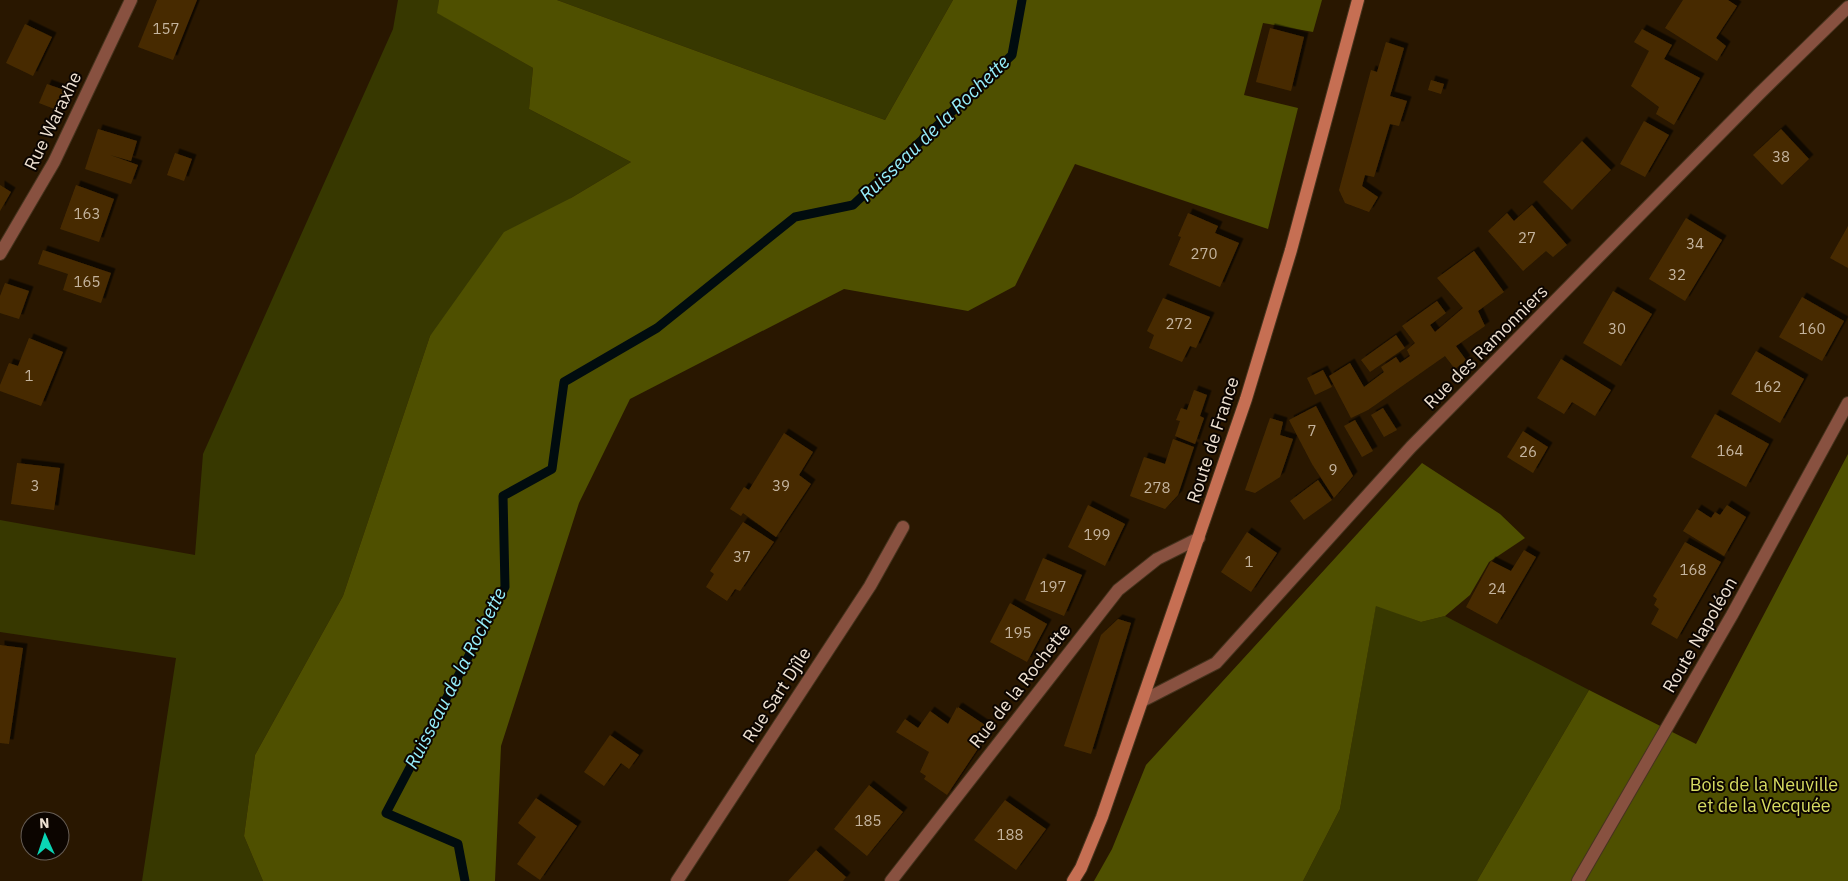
<svg xmlns="http://www.w3.org/2000/svg" width="1848" height="881" font-family="'IBM Plex Sans',sans-serif">
<defs>
<filter id="shadow"><feDropShadow dx="4.5" dy="-4.5" stdDeviation="0" flood-color="#0009"/></filter>
</defs>
<rect width="100%" height="100%" fill="#291700"/>
<!-- green -->
<g fill="#373800">
<polygon points="398,0 439,0 438,13 533,68 529,109 631,162 571,198 430,336 343,596 255,755 244,836 263,881 142,881 176,658 0,632 0,520 195,555 203,454 393,29"/>
<polygon points="557,0 953,0 885,120"/>
<polygon points="1376,605 1421,622 1445,616 1589,690 1477,881 1303,881 1340,809"/>
</g>
<!-- forest -->
<g fill="#4f5000">
<polygon points="439,0 557,0 885,120 953,0 1322,0 1313,32 1263,23 1244,95 1298,108 1268,229 1075,164 1015,286 968,311 844,289 630,399 579,503 501,746 495,881 263,881 244,836 255,755 343,596 430,336 504,232 571,198 631,162 529,109 533,68 437,13"/>
<polygon points="1848,454 1848,881 1477,881 1589,690 1696,744"/>
<polygon points="1422,463 1500,514 1525,538 1489,562 1470,595 1445,616 1421,622 1376,606 1340,809 1303,881 1094,881 1112,849 1146,765"/>
</g>
<g fill="none" stroke-linecap="round" stroke-linejoin="round">
<!-- stream -->
<polyline stroke="#010c0f" stroke-width="9" points="465,881 458,844 386,813 505,587 503,496 552,469 564,382 657,328 795,217 853,205 1012,55 1022,0"/>
</g>
<!-- building -->
<g fill="#472b00" filter="url(#shadow)">
<polygon points="157,0 197,0 173,60 138,47"/>
<polygon points="1683,0 1728,0 1737,6 1716,38 1726,46 1717,61 1665,28"/>
<polygon points="25,24 52,37 33,76 6,63"/>
<polygon points="1270,28 1304,37 1291,91 1256,82"/>
<polygon points="1642,29 1672,45 1664,59 1700,78 1674,125 1656,114 1659,107 1631,86 1649,51 1634,42"/>
<polygon points="1386,42 1404,48 1390,96 1407,101 1399,126 1390,124 1374,177 1365,175 1362,186 1378,197 1369,212 1345,203 1339,190 1371,70 1377,72"/>
<polygon points="1431,80 1444,84 1441,94 1428,90"/>
<polygon points="47,84 64,90 57,110 39,103"/>
<polygon points="1644,121 1669,135 1645,177 1620,164"/>
<polygon points="98,129 137,141 131,161 110,155 138,165 131,184 85,169"/>
<polygon points="1781,129 1809,159 1782,185 1753,155"/>
<polygon points="1582,141 1611,170 1572,210 1543,182"/>
<polygon points="175,153 192,159 184,181 167,175"/>
<polygon points="0,185 11,192 0,211"/>
<polygon points="76,185 114,199 99,242 60,229"/>
<polygon points="1532,205 1567,245 1553,257 1546,251 1523,271 1488,231 1507,213 1514,221"/>
<polygon points="1188,213 1218,226 1215,233 1239,243 1220,287 1169,265 1181,237 1178,236"/>
<polygon points="1686,218 1722,240 1685,301 1649,279"/>
<polygon points="1848,226 1848,268 1830,258"/>
<polygon points="43,250 111,273 101,303 63,290 68,274 38,264"/>
<polygon points="1474,251 1504,292 1478,311 1485,326 1456,346 1453,342 1466,360 1455,369 1445,356 1368,410 1351,418 1329,376 1350,363 1364,387 1384,372 1381,367 1396,357 1400,363 1410,356 1407,350 1415,343 1402,326 1437,301 1446,313 1430,325 1435,332 1463,308 1437,278"/>
<polygon points="5,283 29,291 19,319 0,313 0,296"/>
<polygon points="1613,291 1652,314 1621,366 1583,343"/>
<polygon points="1802,297 1844,321 1822,361 1779,337"/>
<polygon points="1163,298 1210,317 1196,348 1190,346 1182,362 1149,348 1154,335 1147,331"/>
<polygon points="1396,335 1405,348 1370,372 1361,360"/>
<polygon points="29,338 63,352 41,406 0,391 0,385 9,363 18,366"/>
<polygon points="1756,351 1804,379 1780,423 1731,394"/>
<polygon points="1561,359 1611,390 1595,416 1572,402 1564,414 1537,398"/>
<polygon points="1323,370 1332,387 1315,395 1307,378"/>
<polygon points="1194,390 1207,395 1200,416 1204,418 1195,444 1175,436 1180,421 1176,420 1181,408 1187,410"/>
<polygon points="1316,406 1353,476 1334,498 1312,464 1289,420"/>
<polygon points="1383,408 1397,430 1384,437 1371,415"/>
<polygon points="1715,414 1769,444 1746,487 1691,457"/>
<polygon points="1270,418 1283,422 1280,435 1293,439 1280,477 1255,493 1245,490"/>
<polygon points="1355,420 1373,451 1362,457 1344,426"/>
<polygon points="1523,431 1548,447 1533,473 1507,457"/>
<polygon points="784,433 813,452 799,475 811,484 776,537 743,513 741,516 730,509 744,487 749,490"/>
<polygon points="1173,439 1194,447 1178,495 1165,509 1130,496 1144,457 1165,464"/>
<polygon points="17,463 60,468 54,510 11,504"/>
<polygon points="1318,480 1332,500 1304,520 1290,501"/>
<polygon points="1088,505 1125,524 1105,566 1068,547"/>
<polygon points="1727,505 1746,517 1724,556 1683,531 1697,509 1711,518 1715,512 1720,515"/>
<polygon points="743,522 774,542 740,591 735,589 727,601 706,587 714,574 710,571"/>
<polygon points="1247,532 1277,553 1251,592 1221,572"/>
<polygon points="1685,542 1721,562 1677,639 1651,624 1659,609 1654,605 1657,599 1653,596"/>
<polygon points="1524,550 1536,557 1497,624 1466,607 1491,561 1511,571"/>
<polygon points="1043,558 1082,575 1064,616 1025,600"/>
<polygon points="1010,603 1047,624 1027,662 990,642"/>
<polygon points="1118,619 1131,623 1091,754 1064,746 1101,635"/>
<polygon points="0,645 23,648 9,744 0,743"/>
<polygon points="957,707 957,709 958,707 991,729 947,795 924,779 926,776 920,772 929,752 896,732 905,719 918,728 930,711 948,724"/>
<polygon points="610,735 639,755 629,769 621,763 604,786 584,772"/>
<polygon points="869,785 903,812 867,856 834,829"/>
<polygon points="536,798 577,826 540,880 517,864 536,837 518,823"/>
<polygon points="1005,800 1046,829 1016,870 974,840"/>
<polygon points="816,850 846,877 843,881 788,881"/>
</g>
<g fill="none" stroke-linecap="round" stroke-linejoin="round">
<!-- street casing -->
<g stroke="#45331d" stroke-width="14">
<g id="street">
<polyline points="0,254 54,162 131,0"/>
<polyline points="1144,700 1216,663 1411,447 1759,94 1848,7"/>
<polyline points="677,881 870,586 903,527"/>
<polyline points="891,881 1118,590 1157,559 1199,538"/>
<polyline points="1578,881 1732,615 1848,403"/>
</g>
</g>
<!-- secondary casing -->
<g stroke="#45331d" stroke-width="14">
<polyline id="secondary" points="1073,881 1081,868 1102,817 1246,399 1291,250 1358,0"/>
</g>
<!-- street -->
<use href="#street" stroke="#885140" stroke-width="12"/>
<!-- secondary -->
<use href="#secondary" stroke="#c66f53" stroke-width="12"/>
</g>
<g text-anchor="middle" stroke-width="4" stroke-linejoin="round" paint-order="stroke">
<!-- number labels -->
<g font-size="15" fill="#c4b49e">
<text x="166" y="34">157</text>
<text x="1781" y="162">38</text>
<text x="87" y="219">163</text>
<text x="1527" y="243">27</text>
<text x="1695" y="249">34</text>
<text x="1204" y="259">270</text>
<text x="1677" y="280">32</text>
<text x="87" y="287">165</text>
<text x="1179" y="329">272</text>
<text x="1617" y="334">30</text>
<text x="1812" y="334">160</text>
<text x="29" y="381">1</text>
<text x="1768" y="392">162</text>
<text x="1312" y="436">7</text>
<text x="1730" y="456">164</text>
<text x="1528" y="457">26</text>
<text x="1333" y="475">9</text>
<text x="35" y="491">3</text>
<text x="781" y="491">39</text>
<text x="1157" y="493">278</text>
<text x="1097" y="540">199</text>
<text x="742" y="562">37</text>
<text x="1249" y="567">1</text>
<text x="1693" y="575">168</text>
<text x="1053" y="592">197</text>
<text x="1497" y="594">24</text>
<text x="1018" y="638">195</text>
<text x="868" y="826">185</text>
<text x="1010" y="840">188</text>
</g>
<!-- street labels -->
<g font-size="18" fill="#eee1d2" stroke="#0c0500">
<text transform="translate(53 121) rotate(-64)" y="6">Rue Waraxhe</text>
<text transform="translate(1486 347) rotate(-45)" y="6">Rue des Ramonniers</text>
<text transform="translate(1213 440) rotate(-72)" y="6">Route de France</text>
<text transform="translate(1700 635) rotate(-60)" y="6">Route Napoléon</text>
<text transform="translate(1020 686) rotate(-52)" y="6">Rue de la Rochette</text>
<text transform="translate(777 695) rotate(-57)" y="6">Rue Sart Djîle</text>
</g>
<!-- park labels -->
<g font-size="18" fill="#d8dc62" stroke="#0c0500">
<text x="1764" y="791">Bois de la Neuville<tspan x="1764" dy="21">et de la Vecquée</tspan></text>
</g>
<!-- water labels -->
<g font-size="19" font-style="italic" fill="#96eefb" stroke="#0c0500">
<text transform="translate(934 128) rotate(-44)" y="7">Ruisseau de la Rochette</text>
<text transform="translate(455 678) rotate(-63)" y="7">Ruisseau de la Rochette</text>
</g>
</g>
<!-- north arrow -->
<g transform="translate(45 836) rotate(357)"><circle r="24" fill="#0c0500" stroke="#665d54"/>
<path d="M0-4L9 19L0 12L-9 19Z" fill="#0bd5b5"/>
<text y="-8" font-size="14" font-weight="bold" text-anchor="middle" fill="#eee1d2">N</text>
</g>
</svg>
